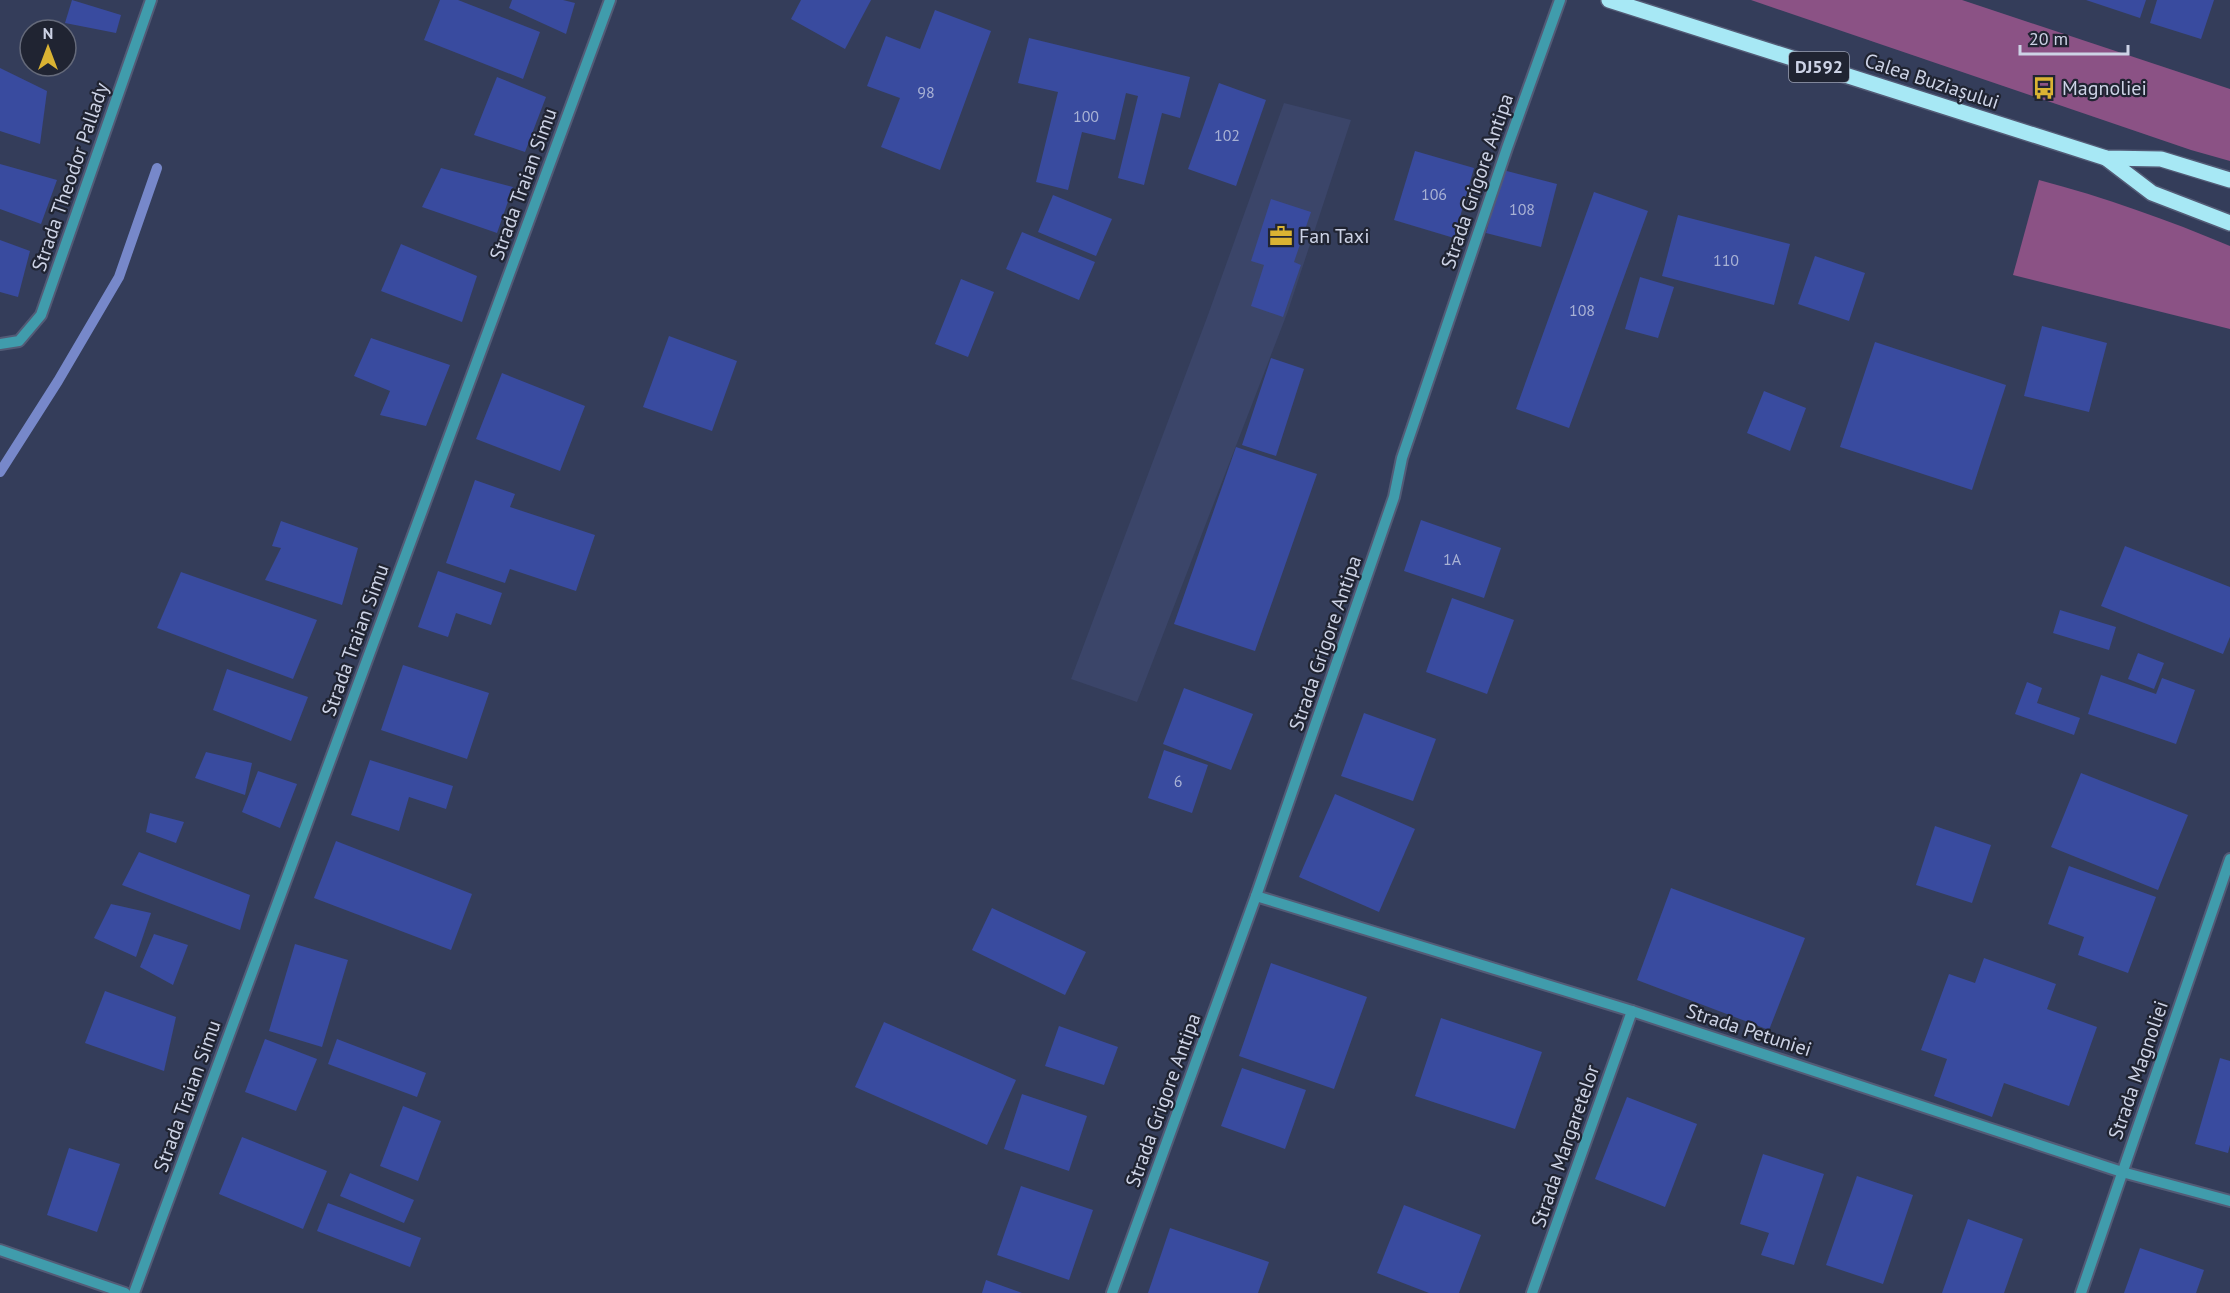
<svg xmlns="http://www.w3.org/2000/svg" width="2230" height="1293" font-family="'PT Sans',sans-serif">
<rect width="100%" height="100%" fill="#343d5a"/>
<!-- built -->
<polygon fill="#3b4569" points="1284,103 1351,120 1288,311 1137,702 1071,679 1208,315"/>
<!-- green -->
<g fill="#8b5285">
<polygon points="1751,0 1962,0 2230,89 2230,161 2191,150"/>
<path d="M2039,180C2104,197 2168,220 2230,246V329L2013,275Z"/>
</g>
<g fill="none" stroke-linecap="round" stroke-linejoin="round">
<!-- stream -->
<polyline stroke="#7788ca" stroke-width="10" points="0,472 58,381 119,277 157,168"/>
</g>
<!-- building -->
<g fill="#394b9f">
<polygon points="72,0 121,15 116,33 65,23"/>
<polygon points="440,0 458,0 540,32 523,79 424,40"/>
<polygon points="512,0 563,0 575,3 566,34 509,8"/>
<polygon points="801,0 871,0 845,49 791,19"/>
<polygon points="2086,0 2146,0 2140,18"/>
<polygon points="2157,0 2214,0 2201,39 2150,23"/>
<polygon points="935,10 991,31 940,170 881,147 900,98 867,86 886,36 920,49"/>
<polygon points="1029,38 1190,77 1180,118 1162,113 1144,185 1118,178 1138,96 1126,93 1115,140 1082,132 1068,190 1036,182 1058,92 1018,83"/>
<polygon points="0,68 47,91 40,144 0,131"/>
<polygon points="497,77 546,97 525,152 474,135"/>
<polygon points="1219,83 1266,100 1236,186 1188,169"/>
<polygon points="1415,151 1474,168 1454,238 1394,220"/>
<polygon points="0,164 57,180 41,224 0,209"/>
<polygon points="441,168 513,187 497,233 422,207"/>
<polygon points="1503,170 1557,184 1541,247 1486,233"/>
<polygon points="1594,192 1648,211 1569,428 1516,409"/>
<polygon points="1053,195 1112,219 1096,256 1038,232"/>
<polygon points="1271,199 1311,212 1294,262 1301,265 1283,317 1251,306 1264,265 1251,261"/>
<polygon points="1678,215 1790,244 1774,305 1662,276"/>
<polygon points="1022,232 1095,262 1079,300 1006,269"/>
<polygon points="0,240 30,251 18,297 0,292"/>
<polygon points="401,244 477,276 462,322 381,291"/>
<polygon points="1815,256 1865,273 1849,321 1798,304"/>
<polygon points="1640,277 1674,287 1658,338 1625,329"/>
<polygon points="961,279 994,292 968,357 935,344"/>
<polygon points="2042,326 2107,343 2089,412 2024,396"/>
<polygon points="669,336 737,361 712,431 643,407"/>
<polygon points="371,338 450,365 426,426 380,415 390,391 354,376"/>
<polygon points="1875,342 2006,385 1972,490 1840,447"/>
<polygon points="1271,358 1304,369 1276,456 1242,445"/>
<polygon points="502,373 585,406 560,471 476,439"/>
<polygon points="1764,391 1806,408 1790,451 1747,433"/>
<polygon points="1236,447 1317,474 1255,651 1174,624"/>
<polygon points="475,480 515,494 510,507 595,535 576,591 510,569 505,583 446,563"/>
<polygon points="1421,520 1501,548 1484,598 1404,571"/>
<polygon points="281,521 358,548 342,605 265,580 281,548 272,546"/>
<polygon points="2125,546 2230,587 2230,637 2223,654 2101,606"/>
<polygon points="438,571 502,593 491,625 456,613 448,637 418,627"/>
<polygon points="181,572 317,620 293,679 157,628"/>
<polygon points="1452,598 1514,620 1487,694 1426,672"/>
<polygon points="2060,610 2116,627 2109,650 2053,633"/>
<polygon points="2138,653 2164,663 2154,689 2128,679"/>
<polygon points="403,665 489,693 467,759 381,730"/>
<polygon points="227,669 308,697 291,741 213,710"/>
<polygon points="2101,675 2156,694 2162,678 2195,690 2176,744 2088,714"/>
<polygon points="2027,682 2042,688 2037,703 2080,718 2074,735 2015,714"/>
<polygon points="1184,688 1253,714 1231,770 1163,744"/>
<polygon points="1364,713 1436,739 1413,801 1341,776"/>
<polygon points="1164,750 1208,765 1192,813 1148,798"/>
<polygon points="206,752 252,763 245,795 195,778"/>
<polygon points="370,760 453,786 446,809 409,797 399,831 351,815"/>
<polygon points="258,771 297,784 280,828 242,812"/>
<polygon points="2081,773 2188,815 2158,890 2051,847"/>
<polygon points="1335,794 1415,829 1379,912 1299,877"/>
<polygon points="150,813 184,822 176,843 146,832"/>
<polygon points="1935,826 1991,845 1972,903 1916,885"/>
<polygon points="336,841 472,894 451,950 314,898"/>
<polygon points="139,852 250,895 240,930 122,885"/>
<polygon points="2069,866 2156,897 2128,973 2078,955 2084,937 2048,924"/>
<polygon points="1671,888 1805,938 1769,1030 1637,980"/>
<polygon points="111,904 151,913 136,957 94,938"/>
<polygon points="992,908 1086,952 1065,995 972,950"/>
<polygon points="154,934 188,945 173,985 140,967"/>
<polygon points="295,944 348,960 322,1047 269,1031"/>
<polygon points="1984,958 2056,984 2047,1009 2097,1027 2069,1106 2004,1083 1992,1117 1934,1096 1947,1059 1921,1050 1949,974 1975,983"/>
<polygon points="1271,963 1367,997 1334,1089 1239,1056"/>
<polygon points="105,991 176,1017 164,1071 85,1043"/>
<polygon points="1441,1018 1542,1052 1515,1129 1415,1096"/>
<polygon points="884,1022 1016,1080 987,1145 855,1087"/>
<polygon points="1059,1026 1118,1047 1104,1085 1045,1066"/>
<polygon points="265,1039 317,1059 296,1111 245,1092"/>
<polygon points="337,1039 426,1073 417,1097 328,1064"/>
<polygon points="2220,1058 2230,1061 2230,1145 2228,1153 2195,1144"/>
<polygon points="1242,1068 1306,1090 1285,1149 1221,1126"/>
<polygon points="1022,1094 1087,1116 1069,1171 1004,1149"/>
<polygon points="1627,1097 1697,1124 1665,1207 1595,1179"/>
<polygon points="403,1106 441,1121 418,1181 380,1166"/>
<polygon points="242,1137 327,1171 303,1229 219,1194"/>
<polygon points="69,1148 120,1164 97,1232 47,1215"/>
<polygon points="1763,1154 1824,1174 1794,1265 1761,1255 1769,1233 1740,1224"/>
<polygon points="350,1173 414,1200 404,1223 340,1196"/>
<polygon points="1857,1176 1913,1195 1883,1284 1826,1265"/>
<polygon points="1021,1186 1093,1210 1069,1280 997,1255"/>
<polygon points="328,1203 421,1238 410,1267 317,1231"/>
<polygon points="1404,1205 1481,1235 1459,1293 1429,1293 1377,1273"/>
<polygon points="1968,1219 2023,1239 2004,1293 1942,1293"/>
<polygon points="1170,1228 1269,1262 1258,1293 1148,1293"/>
<polygon points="2140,1248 2204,1270 2196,1293 2124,1293"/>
<polygon points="986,1280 1022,1293 982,1293"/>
</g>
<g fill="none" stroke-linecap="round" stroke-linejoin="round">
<!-- minor casing -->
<g stroke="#535b76" stroke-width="14">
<g id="minor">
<polyline points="0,344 19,341 41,315 151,0"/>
<polyline points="1256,896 1632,1011 2122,1172 2230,1201"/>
<polyline points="0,1250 125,1293"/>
<polyline points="134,1293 610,0"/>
<polyline points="1112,1293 1256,896 1394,497 1402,458 1507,148 1560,0"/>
<polyline points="1532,1293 1632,1011"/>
<polyline points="2081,1293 2230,859"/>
</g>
</g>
<!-- major casing -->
<g stroke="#535b76" stroke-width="18">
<g id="major">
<polyline points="1609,0 2106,158 2161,159 2230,180"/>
<polyline points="2106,158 2152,193 2230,223"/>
</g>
</g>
<!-- minor -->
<use href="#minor" stroke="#409cac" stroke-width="10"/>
<!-- major -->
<use href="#major" stroke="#a7e8f5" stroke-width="15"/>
</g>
<!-- icons -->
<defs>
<g id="bus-bare" transform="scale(1.8)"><path d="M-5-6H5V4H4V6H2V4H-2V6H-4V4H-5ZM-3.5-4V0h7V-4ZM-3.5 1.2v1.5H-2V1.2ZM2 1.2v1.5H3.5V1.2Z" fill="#dab333" stroke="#202432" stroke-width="2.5" paint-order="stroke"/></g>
<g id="office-bare" transform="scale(1.8)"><path d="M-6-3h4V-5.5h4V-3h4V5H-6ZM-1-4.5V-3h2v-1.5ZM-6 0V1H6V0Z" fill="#dab333" stroke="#202432" stroke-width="2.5" paint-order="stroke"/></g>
</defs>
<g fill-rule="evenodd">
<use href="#bus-bare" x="2044" y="88"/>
<use href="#office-bare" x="1281" y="236"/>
</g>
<g text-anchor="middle" stroke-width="4.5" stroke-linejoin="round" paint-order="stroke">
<!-- number labels -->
<g font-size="16" fill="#a8b1d4">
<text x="926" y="98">98</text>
<text x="1086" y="122">100</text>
<text x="1227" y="141">102</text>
<text x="1434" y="200">106</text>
<text x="1522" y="215">108</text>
<text x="1726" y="266">110</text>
<text x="1582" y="316">108</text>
<text x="1452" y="565">1A</text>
<text x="1178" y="787">6</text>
</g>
<!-- shield labels -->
<rect fill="#202432" stroke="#999eb0" stroke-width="1.5" x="1789" y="52" width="60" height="30" rx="4.5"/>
<g font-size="18" font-weight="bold" fill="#cdd3e6">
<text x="1819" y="73">DJ592</text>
</g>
<!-- street labels -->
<g font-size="20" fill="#cdd3e6" stroke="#202432">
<text transform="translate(1932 81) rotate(18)" y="7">Calea Buziașului</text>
<text transform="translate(70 177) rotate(-71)" y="7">Strada Theodor Pallady</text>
<text transform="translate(1477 181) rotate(-71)" y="7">Strada Grigore Antipa</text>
<text transform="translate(523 184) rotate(-70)" y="7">Strada Traian Simu</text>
<text transform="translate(355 640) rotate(-70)" y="7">Strada Traian Simu</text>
<text transform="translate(1325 643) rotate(-71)" y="7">Strada Grigore Antipa</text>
<text transform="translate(1749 1030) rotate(18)" y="7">Strada Petuniei</text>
<text transform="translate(2138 1070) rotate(-71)" y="7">Strada Magnoliei</text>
<text transform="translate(187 1096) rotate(-70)" y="7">Strada Traian Simu</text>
<text transform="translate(1163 1100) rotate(-70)" y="7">Strada Grigore Antipa</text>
<text transform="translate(1565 1146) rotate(-71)" y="7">Strada Margaretelor</text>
</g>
<!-- poi labels -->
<g font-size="20" fill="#cdd3e6" stroke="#202432" text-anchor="start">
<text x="2062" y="95">Magnoliei</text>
<text x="1299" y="243">Fan Taxi</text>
</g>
</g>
<!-- north arrow -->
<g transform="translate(48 48)"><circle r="28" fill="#202432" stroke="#656a7a" stroke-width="1.5"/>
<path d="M0-4.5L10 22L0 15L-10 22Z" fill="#dab333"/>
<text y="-9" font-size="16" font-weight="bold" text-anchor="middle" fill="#cdd3e6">N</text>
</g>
<!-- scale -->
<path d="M2020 45v9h108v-9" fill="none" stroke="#cdd3e6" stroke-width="3"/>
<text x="2029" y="45" font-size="18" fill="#cdd3e6" stroke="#202432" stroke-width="4.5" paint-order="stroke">20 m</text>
</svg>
